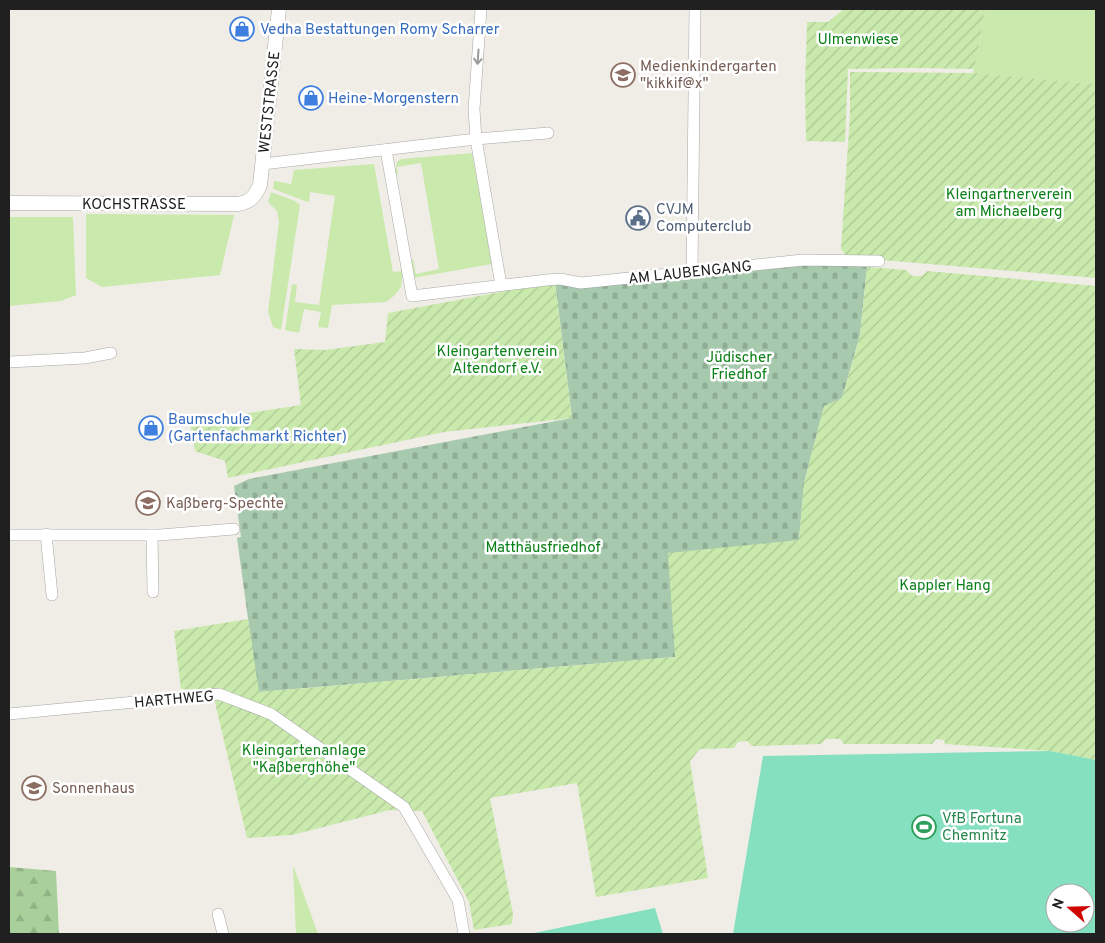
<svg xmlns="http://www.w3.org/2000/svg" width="1105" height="943" font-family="Overpass,sans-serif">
<defs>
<pattern id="forest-firs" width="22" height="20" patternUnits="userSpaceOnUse" patternTransform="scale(1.25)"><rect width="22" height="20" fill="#a9d09b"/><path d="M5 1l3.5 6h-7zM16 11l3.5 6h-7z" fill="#91b285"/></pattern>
<pattern id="cemetery-stones" width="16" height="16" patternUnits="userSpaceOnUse" patternTransform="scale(1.25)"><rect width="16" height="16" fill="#a7c9ad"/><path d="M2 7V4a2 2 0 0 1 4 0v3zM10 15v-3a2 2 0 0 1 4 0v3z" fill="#8fac95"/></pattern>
<pattern id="garden-furrows" width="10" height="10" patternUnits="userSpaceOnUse" patternTransform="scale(1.25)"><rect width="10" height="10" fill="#c9eaac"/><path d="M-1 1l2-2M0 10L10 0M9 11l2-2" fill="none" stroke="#acc894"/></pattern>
</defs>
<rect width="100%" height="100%" fill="#f0ede6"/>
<!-- grass -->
<g fill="#c9eaac">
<polygon points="985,9 1096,9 1096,84 973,73 977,57"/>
<polygon points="472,153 492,264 413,278 410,260 413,260 416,274 439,269 421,163 397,167 398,174 395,175 397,162 401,159"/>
<polygon points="374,164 393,272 403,271 401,287 395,295 386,302 332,305 328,328 318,327 321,312 304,309 299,333 285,330 292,284 297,285 295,302 319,305 335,196 310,192 309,202 305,201 273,189 274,181 291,184 294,170"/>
<polygon points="271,192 295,201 300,205 281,330 273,327 268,312 279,222 277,211 268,202"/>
<polygon points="86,215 86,214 234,215 220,275 102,287 86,278"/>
<polygon points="9,217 73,217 76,295 61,301 9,306"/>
<polygon points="293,865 318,934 296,934"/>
</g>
<!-- forest -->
<polygon fill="url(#forest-firs)" points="9,867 56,871 59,934 13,934 9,933"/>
<!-- cemetery -->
<polygon fill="url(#cemetery-stones)" points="804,262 867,267 860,335 842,398 824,407 804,483 799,540 795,541 676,657 258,692 237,538 241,537 234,486 249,479 572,418 555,282"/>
<!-- garden -->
<g fill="url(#garden-furrows)">
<polygon points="844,9 985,9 977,57 974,69 913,68 848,69 845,142 806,141 805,86 807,22 828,22"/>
<polygon points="850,72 973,73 1096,84 1096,278 847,257 841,249 850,114"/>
<polygon points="867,267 906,270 912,276 922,276 927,271 1096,286 1096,760 1050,751 945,744 944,740 936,739 932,744 844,744 840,739 826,739 821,744 752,746 747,741 738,742 734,748 700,749 690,761 708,878 596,897 577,783 490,798 513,914 512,924 474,930 469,902 422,811 390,810 292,835 247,838 212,690 181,689 174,631 248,619 259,692 675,657 668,553 799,540 804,483 824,406 842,398 860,335"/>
<polygon points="555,282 572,418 444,432 228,478 225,461 195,451 190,422 301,405 294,349 325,350 385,342 388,313"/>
</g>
<!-- pitch -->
<g fill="#84e0bf" fill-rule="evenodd">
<path d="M1050,751L1096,760V934H733L763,756ZM1055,893H1085V923H1055Z"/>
<polygon points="655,908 663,934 529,934"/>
</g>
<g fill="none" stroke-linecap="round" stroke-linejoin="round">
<!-- minor casing -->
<g stroke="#a7a7a7" stroke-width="12">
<g id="minor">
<polyline points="481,9 474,109 476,139 501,285"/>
<polyline points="386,150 412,296 547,280 560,279 581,283 803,260 879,261"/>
<polyline points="263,164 476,139 548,133"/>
<polyline points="692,272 695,9"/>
<polyline points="9,362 85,358 111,353"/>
<polyline points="46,534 52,595"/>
<polyline points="9,535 160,535 234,529"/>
<polyline points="152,535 153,592"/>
<polyline points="9,714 219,694 271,714 404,807 458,900 464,934"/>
<polyline points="218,914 223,934"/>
</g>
</g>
<!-- tertiary casing -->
<g stroke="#a7a7a7" stroke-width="15">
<path id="tertiary" d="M9,203L238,204C251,202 255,196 260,185L279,9"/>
</g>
<!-- minor -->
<use href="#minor" stroke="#fff" stroke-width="11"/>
<!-- tertiary -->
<use href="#tertiary" stroke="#fff" stroke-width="14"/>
</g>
<!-- one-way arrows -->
<defs><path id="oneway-shaft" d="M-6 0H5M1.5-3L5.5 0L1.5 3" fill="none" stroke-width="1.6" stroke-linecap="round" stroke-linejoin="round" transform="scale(1.25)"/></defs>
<use stroke="#9b9b9b" href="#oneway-shaft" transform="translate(478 57) rotate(94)"/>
<!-- icons -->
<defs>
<g id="shop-ring" transform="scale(1.25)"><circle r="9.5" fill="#fff" stroke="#3f7fe0" stroke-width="1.5"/><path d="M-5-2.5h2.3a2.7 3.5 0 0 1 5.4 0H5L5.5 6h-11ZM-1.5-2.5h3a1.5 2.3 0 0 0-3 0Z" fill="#3f7fe0"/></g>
<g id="school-ring" transform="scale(1.25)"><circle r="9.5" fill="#fff" stroke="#8d6e63" stroke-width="1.5"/><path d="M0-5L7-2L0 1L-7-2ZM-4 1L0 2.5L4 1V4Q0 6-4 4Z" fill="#8d6e63"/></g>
<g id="civic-ring" transform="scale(1.25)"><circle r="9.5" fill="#fff" stroke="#5c6f8a" stroke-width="1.5"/><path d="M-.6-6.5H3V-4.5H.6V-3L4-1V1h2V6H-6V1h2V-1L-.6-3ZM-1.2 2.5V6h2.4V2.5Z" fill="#5c6f8a"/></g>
<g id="stadium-ring" transform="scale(1.25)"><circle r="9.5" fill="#fff" stroke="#2e9e5b" stroke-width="1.5"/><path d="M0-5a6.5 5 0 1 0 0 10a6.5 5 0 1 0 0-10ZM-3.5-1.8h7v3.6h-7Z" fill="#2e9e5b"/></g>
</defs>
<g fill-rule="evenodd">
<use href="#shop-ring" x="242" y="29"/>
<use href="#school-ring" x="623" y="75"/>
<use href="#shop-ring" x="311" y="98"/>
<use href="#civic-ring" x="638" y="218"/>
<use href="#shop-ring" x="151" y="428"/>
<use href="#school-ring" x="148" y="503"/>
<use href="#school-ring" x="34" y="788"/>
<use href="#stadium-ring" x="924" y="827"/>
</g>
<g text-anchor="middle" stroke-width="5" stroke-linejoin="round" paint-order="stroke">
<!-- shop labels -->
<g font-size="15" fill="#366cbe" stroke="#fff" text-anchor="start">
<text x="260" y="34">Vedha Bestattungen Romy Scharrer</text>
<text x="328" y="103">Heine-Morgenstern</text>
<text x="168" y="424">Baumschule<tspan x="168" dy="17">(Gartenfachmarkt Richter)</tspan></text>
</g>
<!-- park labels -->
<g font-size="15" fill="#0b8018" stroke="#fff">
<text x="858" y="44">Ulmenwiese</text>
<text x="1009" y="199">Kleingartnerverein<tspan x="1009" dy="17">am Michaelberg</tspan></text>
<text x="497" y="356">Kleingartenverein<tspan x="497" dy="17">Altendorf e.V.</tspan></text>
<text x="739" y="362">Jüdischer<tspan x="739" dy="17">Friedhof</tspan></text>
<text x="543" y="552">Matthäusfriedhof</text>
<text x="945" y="590">Kappler Hang</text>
<text x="304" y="755">Kleingartenanlage<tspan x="304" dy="17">"Kaßberghöhe"</tspan></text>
</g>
<!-- education labels -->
<g font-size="15" fill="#785e54" stroke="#fff" text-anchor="start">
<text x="640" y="71">Medienkindergarten<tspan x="640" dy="17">"kikkif@x"</tspan></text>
<text x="166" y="508">Kaßberg-Spechte</text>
<text x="52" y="793">Sonnenhaus</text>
</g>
<!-- street labels -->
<g font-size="15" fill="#202020" stroke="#fff">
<text transform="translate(269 102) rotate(-84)" y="5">WESTSTRASSE</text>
<text x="134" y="209">KOCHSTRASSE</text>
<text transform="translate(690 272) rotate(-6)" y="5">AM LAUBENGANG</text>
<text transform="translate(174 699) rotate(-5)" y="5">HARTHWEG</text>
</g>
<!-- service labels -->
<g font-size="15" fill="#4e5e75" stroke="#fff" text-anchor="start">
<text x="656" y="214">CVJM<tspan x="656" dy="17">Computerclub</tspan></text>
</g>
<!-- leisure labels -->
<g font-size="15" fill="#27864d" stroke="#fff" text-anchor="start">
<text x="942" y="823">VfB Fortuna<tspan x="942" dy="17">Chemnitz</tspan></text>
</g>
</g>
<!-- border -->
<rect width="1105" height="943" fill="none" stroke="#202020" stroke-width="20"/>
<!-- north arrow -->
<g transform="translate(1070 908) rotate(290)"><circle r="24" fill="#ffffff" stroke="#a6a6a6"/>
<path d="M0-4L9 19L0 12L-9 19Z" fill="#cf0600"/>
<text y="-8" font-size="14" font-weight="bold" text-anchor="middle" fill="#202020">N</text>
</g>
</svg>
